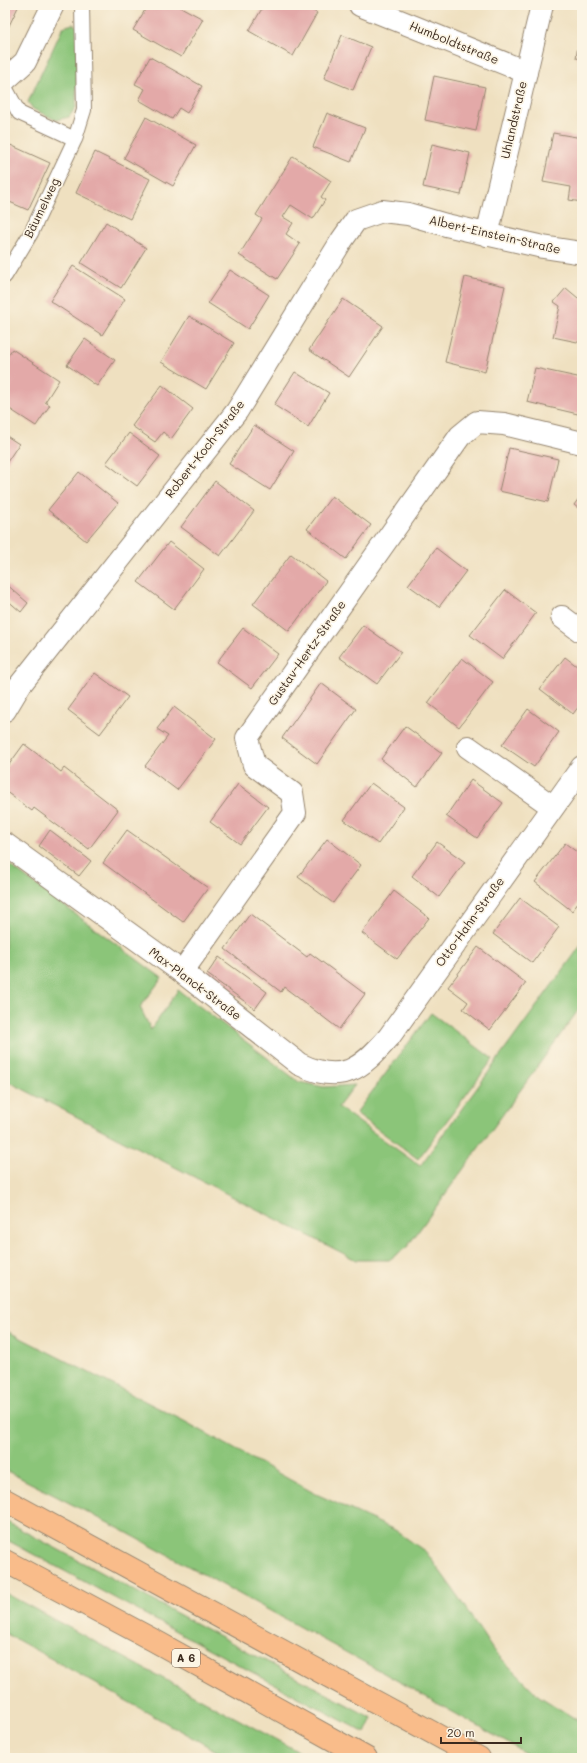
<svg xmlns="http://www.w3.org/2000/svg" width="587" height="1763" font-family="Mali,sans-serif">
<rect width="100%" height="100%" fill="#fcf5e5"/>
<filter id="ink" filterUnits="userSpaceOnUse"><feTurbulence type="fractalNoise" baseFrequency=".025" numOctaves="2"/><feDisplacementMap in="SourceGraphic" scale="8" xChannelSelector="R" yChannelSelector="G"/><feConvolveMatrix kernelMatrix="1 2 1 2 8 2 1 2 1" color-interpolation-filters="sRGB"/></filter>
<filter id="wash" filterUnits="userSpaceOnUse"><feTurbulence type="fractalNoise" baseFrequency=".012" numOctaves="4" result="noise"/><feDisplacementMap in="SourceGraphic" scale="16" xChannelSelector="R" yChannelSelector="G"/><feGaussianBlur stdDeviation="0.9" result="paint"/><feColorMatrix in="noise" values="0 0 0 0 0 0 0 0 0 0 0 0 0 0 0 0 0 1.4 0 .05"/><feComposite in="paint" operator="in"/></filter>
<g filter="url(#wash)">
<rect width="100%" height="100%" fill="#efe0c0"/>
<!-- green -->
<g fill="#8bc579" stroke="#63784c">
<polygon points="73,24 78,27 76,107 69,117 56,120 33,109 28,102 63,27"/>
<polygon points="5,862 162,978 140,1007 151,1030 178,990 299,1082 324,1087 355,1085 338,1107 420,1166 582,944 582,1005 407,1247 389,1260 356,1260 5,1080"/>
<polygon points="431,1013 493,1059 418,1159 356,1113"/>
<polygon points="5,1330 184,1421 314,1493 395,1530 426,1552 453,1589 493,1650 539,1696 582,1723 582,1758 534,1758 382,1672 122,1530 5,1470"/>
<polygon points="5,1521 372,1718 365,1733 5,1539"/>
<polygon points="5,1593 310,1758 229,1758 5,1633"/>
</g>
<g id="blocks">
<!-- building -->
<g fill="#e3a9a8">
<polygon points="5,5 19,5 5,34"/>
<polygon points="148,5 177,5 203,19 181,57 133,30"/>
<polygon points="264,5 302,5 317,13 293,56 249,31"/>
<polygon points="581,27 582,28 582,59 576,58"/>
<polygon points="342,35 371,47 353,90 324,78"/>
<polygon points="150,57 202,86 187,113 179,108 172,119 139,100 145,89 135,84"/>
<polygon points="434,76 485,87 476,131 425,120"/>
<polygon points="327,113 365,128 351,162 313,147"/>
<polygon points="146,117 196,145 173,186 124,158"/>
<polygon points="553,133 582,138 582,202 569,200 571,187 543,182"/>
<polygon points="6,143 50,163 28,210 5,200"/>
<polygon points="432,144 470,153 461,195 423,187"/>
<polygon points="95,152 150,179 130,219 76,193"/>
<polygon points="293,156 331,181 321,197 325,200 313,219 291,205 283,217 293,223 286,234 300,244 277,279 239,255 262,219 256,215"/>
<polygon points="106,222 146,248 121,288 81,263"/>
<polygon points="73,266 125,299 102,335 50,301"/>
<polygon points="230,270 269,295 248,329 208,303"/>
<polygon points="465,277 505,286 485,372 445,362"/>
<polygon points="566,288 578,298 582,299 582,343 553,337 560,306 554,302"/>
<polygon points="343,299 383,326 349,377 309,350"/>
<polygon points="189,316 234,343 206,389 161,362"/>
<polygon points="85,339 115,360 97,386 67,365"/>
<polygon points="12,349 59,380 45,402 50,405 36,426 5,406 5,360"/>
<polygon points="535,368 582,378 582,415 527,402"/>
<polygon points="295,372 329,393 308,427 274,405"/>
<polygon points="162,385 193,409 171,439 163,432 155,442 132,426"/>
<polygon points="254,425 294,451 270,490 229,464"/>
<polygon points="129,433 160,456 137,486 106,463"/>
<polygon points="5,435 19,444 5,465"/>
<polygon points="509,448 558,459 548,502 499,491"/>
<polygon points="79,472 118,503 86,541 48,510"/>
<polygon points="215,481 254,511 220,556 181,527"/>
<polygon points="582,494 582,511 574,505"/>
<polygon points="332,496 371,525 346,559 307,529"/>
<polygon points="169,542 204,569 174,609 138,582"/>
<polygon points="436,548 466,571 439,607 408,585"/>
<polygon points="291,554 326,581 289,631 253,604"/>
<polygon points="5,583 28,603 21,612 5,598"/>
<polygon points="505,590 536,613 502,659 470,635"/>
<polygon points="363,625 401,652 377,684 339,657"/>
<polygon points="243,628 278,654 252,688 217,662"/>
<polygon points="565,657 582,670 582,702 573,714 540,689"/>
<polygon points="462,658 493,682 459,727 428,703"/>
<polygon points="95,673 128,697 100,734 68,710"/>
<polygon points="321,683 356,709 317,764 282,738"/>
<polygon points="174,707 216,739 177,790 145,766 168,736 157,729"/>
<polygon points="528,709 559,732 534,767 502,745"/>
<polygon points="405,726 442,753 417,787 381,759"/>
<polygon points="24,744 61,772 64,768 118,810 89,849 34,808 32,811 5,791 5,770"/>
<polygon points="471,780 503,803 477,838 446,816"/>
<polygon points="371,783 404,807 378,844 344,820"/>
<polygon points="238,784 268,807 240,844 210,822"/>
<polygon points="50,830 91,861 79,876 39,846"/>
<polygon points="127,830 208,888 183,922 103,863"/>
<polygon points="327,839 361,865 333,903 298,877"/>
<polygon points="437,842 465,862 439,897 412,876"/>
<polygon points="565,843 582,856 582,898 572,911 535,882"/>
<polygon points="394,891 429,918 397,959 362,933"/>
<polygon points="520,898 559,927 532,963 493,934"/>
<polygon points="250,914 307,957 310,953 365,994 339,1029 284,987 281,992 225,949"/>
<polygon points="478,947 526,983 490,1030 463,1009 468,1002 448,987"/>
<polygon points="219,957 267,992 255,1009 207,974"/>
</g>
</g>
</g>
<g filter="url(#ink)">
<use href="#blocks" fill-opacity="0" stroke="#95856f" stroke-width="1"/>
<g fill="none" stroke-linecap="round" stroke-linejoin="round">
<!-- lane casing -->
<g stroke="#95856f" stroke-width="16">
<g id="lane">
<polyline points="5,87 19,113 75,139"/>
<polyline points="5,276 31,233 75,139 84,110 82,5"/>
</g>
</g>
<!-- street casing -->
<g stroke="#95856f" stroke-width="24">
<g id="street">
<polyline points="360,5 526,72"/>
<polyline points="5,80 25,62 53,5"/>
<polyline points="487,235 542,5"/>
<polyline points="562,617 582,632"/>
<polyline points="5,710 20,685 237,411 342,240 356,220 382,211 408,214 446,225 543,247 582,253"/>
<polyline points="468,747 553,807"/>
<path d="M5,844L182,972L299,1064C342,1085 361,1069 389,1037L582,767"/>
<polyline points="182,972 295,813 292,793 254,765 247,738 460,436 477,422 504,424 582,443"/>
</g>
</g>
<!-- highway casing -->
<g stroke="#95856f" stroke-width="24">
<g id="highway">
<polyline points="5,1500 479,1758"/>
<polyline points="5,1561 155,1641 366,1758"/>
</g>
</g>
<!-- lane -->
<use href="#lane" stroke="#fff" stroke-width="14"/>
<!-- street -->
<use href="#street" stroke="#fff" stroke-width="22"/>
<!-- highway -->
<use href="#highway" stroke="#f9bc8a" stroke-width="22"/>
</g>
</g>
<g text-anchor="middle" stroke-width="3.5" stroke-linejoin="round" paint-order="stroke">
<!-- shield labels -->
<rect fill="#fcf5e5" stroke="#75675a" stroke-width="1" x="172" y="1649" width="28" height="18" rx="3"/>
<g font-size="11" font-weight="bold" fill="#3b2a1e">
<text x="186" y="1662">A 6</text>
</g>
<!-- street labels -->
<g font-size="12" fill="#3b2a1e" stroke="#fcf5e5">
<text transform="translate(454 43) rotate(22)" y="4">Humboldtstraße</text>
<text transform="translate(514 120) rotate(-77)" y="4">Uhlandstraße</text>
<text transform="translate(42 208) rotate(-64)" y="4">Bäumelweg</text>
<text transform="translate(495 235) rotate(13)" y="4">Albert-Einstein-Straße</text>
<text transform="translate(205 449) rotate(-52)" y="4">Robert-Koch-Straße</text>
<text transform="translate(307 653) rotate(-55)" y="4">Gustav-Hertz-Straße</text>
<text transform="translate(470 922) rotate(-54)" y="4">Otto-Hahn-Straße</text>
<text transform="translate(195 984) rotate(37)" y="4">Max-Planck-Straße</text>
</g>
</g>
<!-- margin -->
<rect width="587" height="1763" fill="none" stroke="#fcf5e5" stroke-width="20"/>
<!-- scale -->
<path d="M441 1737v6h80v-6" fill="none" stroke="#3b2a1e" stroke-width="2"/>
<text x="447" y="1737" font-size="12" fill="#3b2a1e" stroke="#fcf5e5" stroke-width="3" paint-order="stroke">20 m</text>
</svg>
